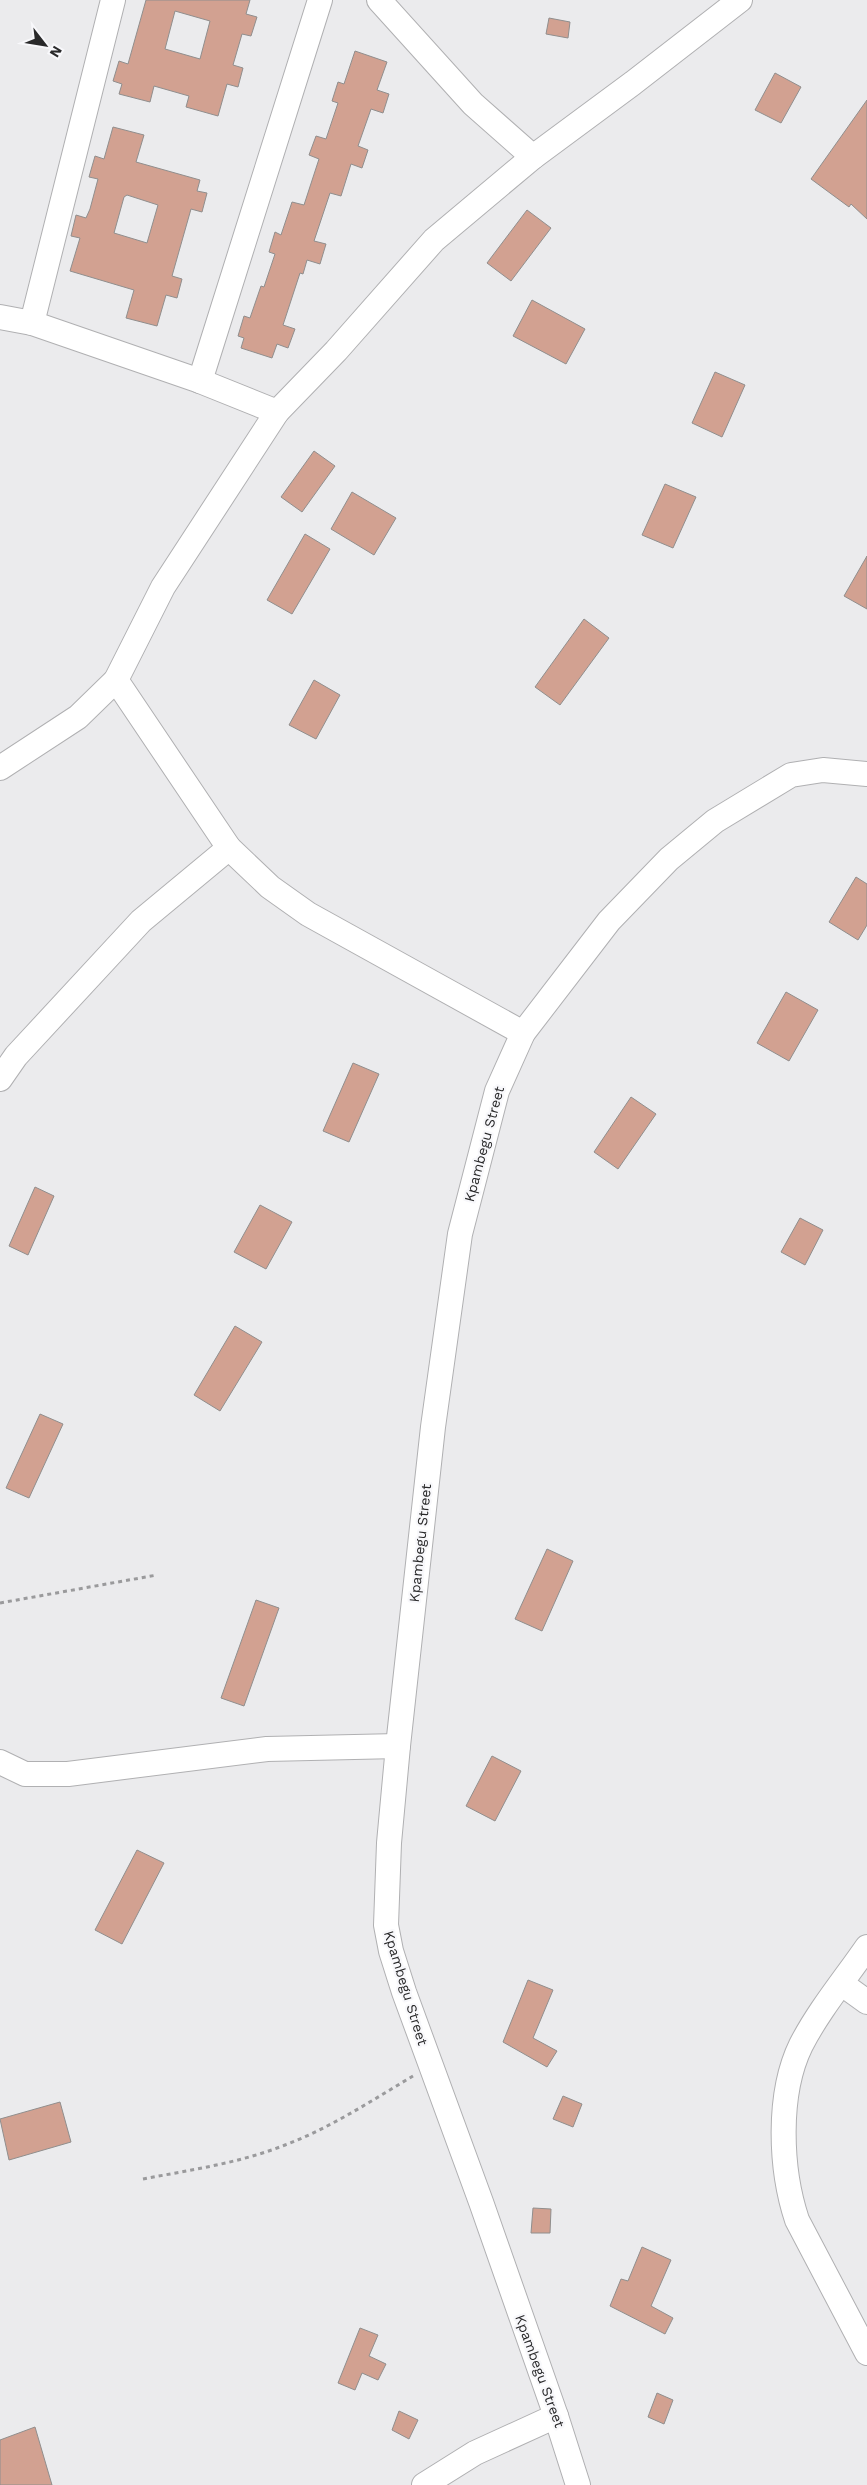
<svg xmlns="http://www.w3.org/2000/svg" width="867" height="2485" font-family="'Work Sans',sans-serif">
<rect width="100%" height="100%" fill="#ebebed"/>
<!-- building -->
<g fill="#d2a191" stroke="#908e8d" fill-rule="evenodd">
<path d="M146,0H250L246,14L257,17L251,36L242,34L233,65L243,68L238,87L227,84L218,116L186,107L189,96L154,86L150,102L119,94L122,84L113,81L119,61L128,64ZM175,11L210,21L200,59L165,49Z"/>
<polygon points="549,18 570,22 568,38 546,34"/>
<polygon points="355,51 387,62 377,90 389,94 383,113 371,109 358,146 368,150 362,168 351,164 341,196 330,193 314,241 326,244 320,264 307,260 303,274 300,273 283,325 295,329 288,348 277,344 272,358 241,348 244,338 238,336 244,316 250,318 261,286 264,287 275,254 269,252 275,232 281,235 292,202 304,205 319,159 309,155 316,136 326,139 338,103 332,101 338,82 344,84"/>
<polygon points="775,73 801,87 781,123 755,110"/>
<polygon points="867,100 867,219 851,204 849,207 811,179"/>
<path d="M113,127L144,135L136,162L200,180L197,191L207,193L202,212L191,209L172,276L182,279L177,298L166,295L157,326L126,318L134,290L70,271L80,238L71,236L76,215L86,218L90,209L98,179L89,177L95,156L104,159ZM127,195L158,205L147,243L114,233L124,197Z"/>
<polygon points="527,210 551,228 511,281 487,263"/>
<polygon points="532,300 585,329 566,364 513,336"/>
<polygon points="715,372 745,385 722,437 692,423"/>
<polygon points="314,451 335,466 302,512 281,497"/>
<polygon points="665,484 696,497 673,548 642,535"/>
<polygon points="352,492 396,518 374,555 331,529"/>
<polygon points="305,534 330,549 292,614 267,600"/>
<polygon points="867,556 867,609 844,596"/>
<polygon points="584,619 609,638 560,705 535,687"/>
<polygon points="314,680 340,695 316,739 289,725"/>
<polygon points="856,877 867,884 867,925 858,940 829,922"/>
<polygon points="786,992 818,1010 789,1061 757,1043"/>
<polygon points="353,1063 379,1074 349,1142 323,1131"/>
<polygon points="631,1097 656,1114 618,1169 594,1152"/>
<polygon points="35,1187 54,1196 28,1255 9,1246"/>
<polygon points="260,1205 292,1222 266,1269 234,1252"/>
<polygon points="800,1218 823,1230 805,1265 781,1252"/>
<polygon points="235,1326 262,1342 220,1411 194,1395"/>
<polygon points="40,1414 63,1424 29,1498 6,1488"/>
<polygon points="547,1549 573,1561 542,1631 515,1619"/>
<polygon points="256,1600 279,1608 244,1706 221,1698"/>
<polygon points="492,1756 521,1771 495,1821 466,1806"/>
<polygon points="137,1850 164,1863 122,1944 95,1930"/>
<polygon points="528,1980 553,1990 533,2038 557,2051 547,2067 503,2042"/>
<polygon points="563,2096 582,2104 573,2127 553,2119"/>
<polygon points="60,2102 71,2142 9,2160 0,2119"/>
<polygon points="533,2208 551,2209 550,2233 531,2233"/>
<polygon points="642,2247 671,2260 651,2306 673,2318 665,2334 610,2306 621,2279 628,2281"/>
<polygon points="360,2328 378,2335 369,2356 386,2364 378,2380 362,2373 355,2390 338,2383"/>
<polygon points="657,2393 673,2400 664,2424 648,2417"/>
<polygon points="399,2411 418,2420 409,2439 392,2430"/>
<polygon points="35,2427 52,2485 0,2485 0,2440"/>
</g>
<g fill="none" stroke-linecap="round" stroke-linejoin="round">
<!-- minor casing -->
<g stroke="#b0b0b2" stroke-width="26">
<g id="minor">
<polyline points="379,0 473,104 533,157"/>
<polyline points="0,317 32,323 200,381 277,412"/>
<polyline points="32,323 113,0"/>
<polyline points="200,381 320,0"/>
<polyline points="116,680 229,848 270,887 308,914 523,1033"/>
<polyline points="0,768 78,717 116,680 163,587 277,412 336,351 434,240 533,157 633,83 740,0"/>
<polyline points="0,1079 16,1056 141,921 229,848"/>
<polyline points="0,1762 25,1774 68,1774 267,1749 398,1746"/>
<path d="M867,1947C845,1979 819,2010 801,2045C777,2094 780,2169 797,2220L867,2353"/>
<polyline points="842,1984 867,2002"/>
<polyline points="424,2485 475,2453 556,2416"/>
<polyline points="578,2485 556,2416 481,2202 404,1992 391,1951 386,1925 389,1843 398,1746 433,1427 460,1234 497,1091 523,1033 609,921 669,859 715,821 791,775 823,770 867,774"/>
</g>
</g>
<!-- path -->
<g stroke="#9a9a9c" stroke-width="3" stroke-dasharray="4 4" stroke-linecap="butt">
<polyline points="0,1603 157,1575"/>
<path d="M143,2179C190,2170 240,2163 285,2145C330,2128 371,2101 413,2076"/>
</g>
<!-- minor -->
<use href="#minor" stroke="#fff" stroke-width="24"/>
</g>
<g text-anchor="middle" stroke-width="4.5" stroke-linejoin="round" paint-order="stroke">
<!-- street labels -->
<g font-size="14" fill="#29292a" stroke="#f8f8fb">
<text transform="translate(484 1144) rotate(-75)" y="5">Kpambegu Street</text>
<text transform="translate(420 1543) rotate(-84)" y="5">Kpambegu Street</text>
<text transform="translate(406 1988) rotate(73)" y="5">Kpambegu Street</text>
<text transform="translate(540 2371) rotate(70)" y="5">Kpambegu Street</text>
</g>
</g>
<!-- north arrow -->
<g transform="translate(45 45) rotate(121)" stroke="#f8f8fb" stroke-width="4" paint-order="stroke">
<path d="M0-4L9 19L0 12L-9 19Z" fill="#29292a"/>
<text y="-8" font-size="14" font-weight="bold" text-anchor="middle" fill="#29292a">N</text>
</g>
</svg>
